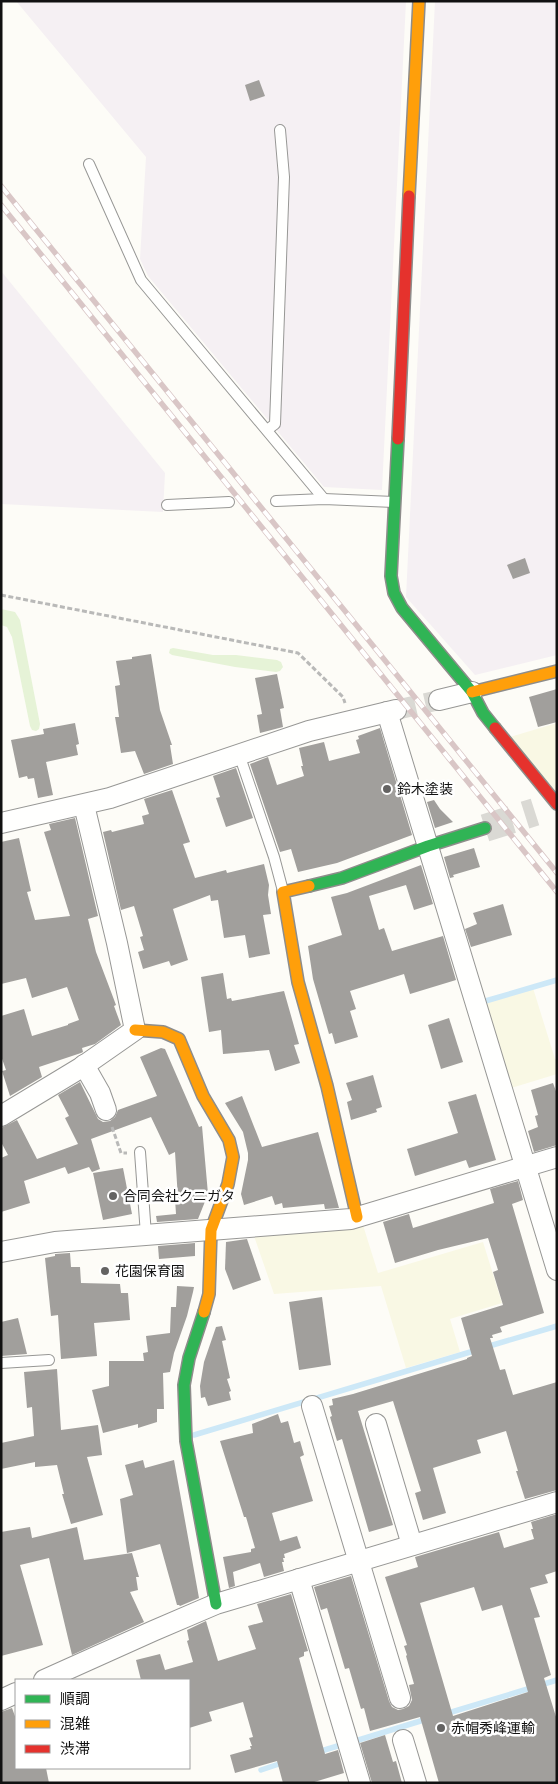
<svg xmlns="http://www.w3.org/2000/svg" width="558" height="1784" font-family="'Noto Serif','Noto Sans JP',serif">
<rect width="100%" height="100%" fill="#fdfcf7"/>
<!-- industrial -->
<g fill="#f5f0f3">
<polygon points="16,1 406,1 382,490 324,487 148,276 140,259 146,157"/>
<polygon points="435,1 557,1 557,655 475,675 406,597"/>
<polygon points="1,271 165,473 163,512 1,504"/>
</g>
<!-- farmland -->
<g fill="#f9f8e4">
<polygon points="557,723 557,795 510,737"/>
<polygon points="533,988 555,1059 557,1059 557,1074 508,1089 482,1004"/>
<polygon points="362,1222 378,1273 483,1242 502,1303 450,1319 460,1352 406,1368 381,1286 274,1294 253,1233"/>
</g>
<!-- green -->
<g fill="#e6f3d7">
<polygon points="1,609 15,612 20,620 40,724 39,729 36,731 32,730 30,726 12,637 7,627 1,625"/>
<polygon points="173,648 213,655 236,655 277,660 281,662 283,667 280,671 276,672 235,667 172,655 169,653 170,649"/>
</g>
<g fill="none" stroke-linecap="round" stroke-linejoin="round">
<!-- stream -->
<g stroke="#cde8f7" stroke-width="5.5">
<polyline points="482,1002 557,980"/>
<polyline points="486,1347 557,1326"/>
<polyline points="194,1435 477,1350"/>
<polyline points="445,1714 557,1680"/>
<polyline points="352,1742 427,1719"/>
<polyline points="318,1752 344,1744"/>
<polyline points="261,1770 285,1762"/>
</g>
</g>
<!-- building -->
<g fill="#a19f9c" fill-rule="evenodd">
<polygon points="259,80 265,96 250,101 245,85"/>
<polygon points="525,558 530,573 513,579 507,565"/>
<polygon points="151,654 160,710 172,745 170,745 173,764 144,774 135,751 121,753 115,717 119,717 115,686 120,685 116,661 132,659 132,657"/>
<polygon points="277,674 284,708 280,709 283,727 260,733 257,715 262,714 255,678"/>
<polygon points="557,689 557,722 538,727 529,697"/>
<polygon points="75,723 79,744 76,745 78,755 46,762 53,795 38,798 34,778 28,779 27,776 19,778 11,740 44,734 43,729"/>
<polygon points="380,728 412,835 337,863 298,872 291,849 280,852 250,764 268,757 277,785 304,776 301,766 303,766 299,748 324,742 329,761 360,753 356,740 359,739 358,736"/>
<polygon points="236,768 253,818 226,827 216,798 220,797 213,776"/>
<polygon points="172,790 190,842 183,844 195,878 226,870 227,873 264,864 269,885 268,895 271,914 263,915 270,954 249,958 245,935 224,938 218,900 211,901 210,895 173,909 188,960 171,966 169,961 143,969 138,952 144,950 140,937 143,936 134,906 121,910 103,832 111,830 112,832 144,824 142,816 149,814 144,799"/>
<polygon points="434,800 440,809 453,822 435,828 427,802"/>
<polygon points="75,818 98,916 88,919 96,952 116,1005 114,1006 121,1025 95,1044 82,1048 83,1052 81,1053 39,1067 42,1077 10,1096 2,1071 6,1070 1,1056 1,1016 24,1009 32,1036 68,1025 68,1024 79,1020 67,987 32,998 26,978 1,984 1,842 19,838 31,891 27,892 35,920 70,916 44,832 51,830 49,824"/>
<polygon points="474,848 480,867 453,875 454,877 450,878 444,857"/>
<polygon points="421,865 433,904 414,910 406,885 369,896 379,930 384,928 392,951 443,936 456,980 410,994 404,974 350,991 356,1009 350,1011 358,1037 335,1044 332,1033 329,1034 313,979 308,946 342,935 331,897 347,893"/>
<polygon points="503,904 512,935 471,947 465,929 477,924 473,913"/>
<polygon points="223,973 227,999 231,998 232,1001 284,991 299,1044 294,1045 300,1063 275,1071 269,1050 223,1054 221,1030 209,1032 201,977"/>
<polygon points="449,1018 463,1062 441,1069 428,1025"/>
<polygon points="161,1048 165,1049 199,1127 202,1126 208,1194 198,1219 157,1222 156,1216 176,1214 175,1199 178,1199 175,1152 169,1155 151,1117 91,1139 100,1169 92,1172 89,1167 68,1174 65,1167 24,1181 30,1203 1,1212 1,1158 8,1155 1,1142 1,1128 17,1120 37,1159 78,1144 65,1118 69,1116 58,1095 80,1082 98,1119 103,1122 110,1121 115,1117 118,1110 157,1096 140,1057"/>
<polygon points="373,1075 382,1107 376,1109 377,1112 351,1120 347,1102 352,1100 346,1083"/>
<polygon points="553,1083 557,1094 557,1145 534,1152 528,1131 538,1127 535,1116 538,1115 531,1090"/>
<polygon points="476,1094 496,1160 469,1168 466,1160 415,1176 407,1149 458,1133 448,1102"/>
<polygon points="242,1096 262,1147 318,1132 339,1208 325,1209 324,1204 283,1208 282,1203 275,1205 272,1196 244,1205 241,1194 248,1160 248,1153 243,1132 225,1103"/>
<polygon points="123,1168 132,1214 103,1220 93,1173"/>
<polygon points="518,1181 523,1200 512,1204 544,1313 500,1327 502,1332 492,1335 493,1338 490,1338 500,1370 505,1369 513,1395 557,1382 557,1490 525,1499 516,1471 518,1471 506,1431 477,1440 481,1453 433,1468 446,1513 423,1520 415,1493 421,1491 393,1401 358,1411 393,1525 369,1532 342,1439 337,1441 330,1417 332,1416 329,1406 333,1405 332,1399 353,1394 467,1359 467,1358 472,1356 461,1318 503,1305 493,1272 498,1270 488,1238 438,1250 395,1263 383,1222 409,1214 413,1228 494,1203 490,1189"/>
<polygon points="247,1239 261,1280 233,1290 225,1269 226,1242"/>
<polygon points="195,1243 195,1256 159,1259 158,1246"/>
<polygon points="70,1253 71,1267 80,1267 81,1283 120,1284 121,1293 128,1293 130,1320 94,1323 97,1356 61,1359 58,1315 51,1316 45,1258 55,1256 55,1254"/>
<polygon points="177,1286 194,1287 193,1292 187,1316 174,1353 170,1372 163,1373 164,1409 157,1409 157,1422 138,1428 138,1424 103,1433 92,1390 109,1386 109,1361 144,1361 143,1353 148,1352 146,1336 170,1333 171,1307 176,1307"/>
<polygon points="322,1297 331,1365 299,1370 289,1302"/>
<polygon points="18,1318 27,1354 1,1356 1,1322"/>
<polygon points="222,1326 226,1340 222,1341 230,1378 227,1379 231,1391 229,1392 231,1400 208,1406 205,1397 201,1398 200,1386 204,1362 216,1327"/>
<polygon points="57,1369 61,1430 98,1425 102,1455 87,1457 103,1515 71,1524 62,1494 64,1494 57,1465 35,1467 35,1462 1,1469 1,1443 34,1436 32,1407 27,1408 24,1372"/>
<polygon points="278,1414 281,1423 288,1421 294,1443 300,1441 304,1455 300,1457 313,1501 272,1513 280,1541 297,1536 301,1548 284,1554 285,1558 283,1558 284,1562 282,1562 284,1571 264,1577 260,1563 233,1572 235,1586 229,1588 223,1557 251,1552 251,1549 255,1548 246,1517 244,1517 220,1441 253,1433 252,1424"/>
<polygon points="143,1460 145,1468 174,1460 199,1598 180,1606 179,1605 177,1605 160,1544 127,1553 120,1499 133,1495 125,1465"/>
<path d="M557,1514V1571L545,1575L548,1583L530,1588L540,1617L534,1618L551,1675L544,1678L557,1720V1783H439L420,1717L370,1731L364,1708L361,1709L349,1668L345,1669L327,1608L321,1610L314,1587L351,1576L389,1701L392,1707L398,1710L403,1709L409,1706L412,1700L409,1685L414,1684L406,1656L407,1655L404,1646L407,1645L385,1577L418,1567L415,1557L499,1532L504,1548L534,1539L531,1529H533L531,1522ZM474,1587L482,1611L502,1605L528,1692L453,1716L420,1603Z"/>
<polygon points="30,1527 32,1538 77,1527 84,1560 132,1553 139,1577 136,1577 138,1590 130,1592 144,1622 72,1655 49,1558 20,1565 43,1645 1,1656 1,1532"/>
<polygon points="291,1594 308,1651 304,1652 304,1656 299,1658 325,1754 338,1750 344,1773 311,1783 283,1783 277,1761 235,1773 230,1755 251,1749 250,1746 252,1746 249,1738 253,1737 243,1702 209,1712 212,1721 189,1728 189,1680 146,1680 146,1679 141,1680 136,1660 160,1654 165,1670 193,1662 187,1641 189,1640 187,1630 206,1621 218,1661 256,1649 248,1626 263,1622 257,1604"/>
<polygon points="12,1708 16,1719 16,1768 46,1768 49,1783 1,1783 1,1712"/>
<polygon points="385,1735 393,1762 396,1761 402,1783 372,1783 360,1743"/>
</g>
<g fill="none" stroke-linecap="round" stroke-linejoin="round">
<!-- street-tunnel -->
<polyline stroke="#dad9d4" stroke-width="20" stroke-dasharray="20 10" stroke-linecap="butt" points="396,710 439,700"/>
<!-- secondary-tunnel -->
<polyline stroke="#dad9d4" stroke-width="28" stroke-dasharray="28 14" stroke-linecap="butt" points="485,828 535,812"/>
<!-- lane casing -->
<g stroke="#979795" stroke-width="12">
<g id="lane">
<polyline points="89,164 141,280 324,499"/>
<polyline points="267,430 275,424 284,177 280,130"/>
<polyline points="276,501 324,499 394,502"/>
<polyline points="167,505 229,502"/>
<polyline points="239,754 274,857 283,891"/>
<polyline points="140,1152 146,1235"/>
<polyline points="1,1363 49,1360"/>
</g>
</g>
<!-- street casing -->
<g stroke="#979795" stroke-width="22">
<g id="street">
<polyline points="439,700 472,692"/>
<polyline points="387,712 557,1270"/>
<polyline points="1,823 110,798 309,731 396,710"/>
<polyline points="84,1065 100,1093 106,1110"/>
<polyline points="1,1116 82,1067 135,1030 117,943 84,805"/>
<polyline points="1,1252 55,1242 351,1219 557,1157"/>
<polyline points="312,1406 400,1698"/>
<polyline points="376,1424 412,1545"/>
<polyline points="299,1579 360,1783"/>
<polyline points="44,1680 153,1631 216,1604 557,1502"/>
<polyline points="1,1700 16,1693"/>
<polyline points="403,1740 416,1783"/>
</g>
</g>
<!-- fast casing -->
<g stroke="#8e8d8b" stroke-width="14">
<g id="fast">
<polyline points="398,439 391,576 394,593 402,608 472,692 483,713 495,728"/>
<polyline points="309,886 342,878 428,846 485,828"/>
<polyline points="204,1312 189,1358 184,1385 186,1441 216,1604"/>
</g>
</g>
<!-- slow casing -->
<g stroke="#8e8d8b" stroke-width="14">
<g id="slow">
<polyline points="409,196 419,1"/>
<polyline points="472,692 557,671"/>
<polyline points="309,886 283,892 298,982 327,1086 357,1217"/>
<polyline points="135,1030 163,1032 179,1039 203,1096 229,1140 233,1157 228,1184 211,1230 209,1294 204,1312"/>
</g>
</g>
<!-- jam casing -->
<g stroke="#8e8d8b" stroke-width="14">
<g id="jam">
<polyline points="398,439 409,196"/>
<polyline points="495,728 557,804"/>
</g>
</g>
<!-- path -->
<g stroke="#b9b9b8" stroke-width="3" stroke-dasharray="5 2.5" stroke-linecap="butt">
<polyline points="1,595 298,653 343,697 345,703"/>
<polyline points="112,1127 121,1153 127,1153"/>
</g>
<!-- lane -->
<use href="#lane" stroke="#fffffe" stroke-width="10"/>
<!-- street -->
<use href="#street" stroke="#fffffe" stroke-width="20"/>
<!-- fast -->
<use href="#fast" stroke="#30b455" stroke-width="11"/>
<!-- slow -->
<use href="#slow" stroke="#ff9f0a" stroke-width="11"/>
<!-- jam -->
<use href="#jam" stroke="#e5322d" stroke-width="11"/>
<!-- rail casing -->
<g stroke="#d9c6c6" stroke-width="5.5">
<g id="rail">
<polyline points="1,186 557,873"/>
<polyline points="1,205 557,892"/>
</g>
</g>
<!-- rail -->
<use href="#rail" stroke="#fff" stroke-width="4" stroke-dasharray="11" stroke-linecap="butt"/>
</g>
<!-- markers -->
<g fill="#646362" stroke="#fff" stroke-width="2">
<circle cx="387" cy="789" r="5"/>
<circle cx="113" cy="1196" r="5"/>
<circle cx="105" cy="1271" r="5"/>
<circle cx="441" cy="1728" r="5"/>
</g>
<g text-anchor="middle" stroke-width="5" stroke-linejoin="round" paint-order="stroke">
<!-- poi labels -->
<g font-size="14" fill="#111" stroke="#fff" text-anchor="start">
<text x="397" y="794">鈴木塗装</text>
<text x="123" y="1201">合同会社クニガタ</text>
<text x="115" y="1276">花園保育園</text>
<text x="451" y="1733">赤帽秀峰運輸</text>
</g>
</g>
<!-- border -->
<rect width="558" height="1784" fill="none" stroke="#111111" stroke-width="5"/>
<!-- legend -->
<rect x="15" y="1679" width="175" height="90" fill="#ffffff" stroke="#a0a0a0"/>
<rect x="25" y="1695" width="25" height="8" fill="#30b455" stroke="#a0a0a0"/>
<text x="60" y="1704" font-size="15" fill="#111111">順調</text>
<rect x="25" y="1720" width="25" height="8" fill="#ff9f0a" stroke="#a0a0a0"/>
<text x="60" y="1729" font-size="15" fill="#111111">混雑</text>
<rect x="25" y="1745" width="25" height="8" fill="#e5322d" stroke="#a0a0a0"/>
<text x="60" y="1754" font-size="15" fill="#111111">渋滞</text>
</svg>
